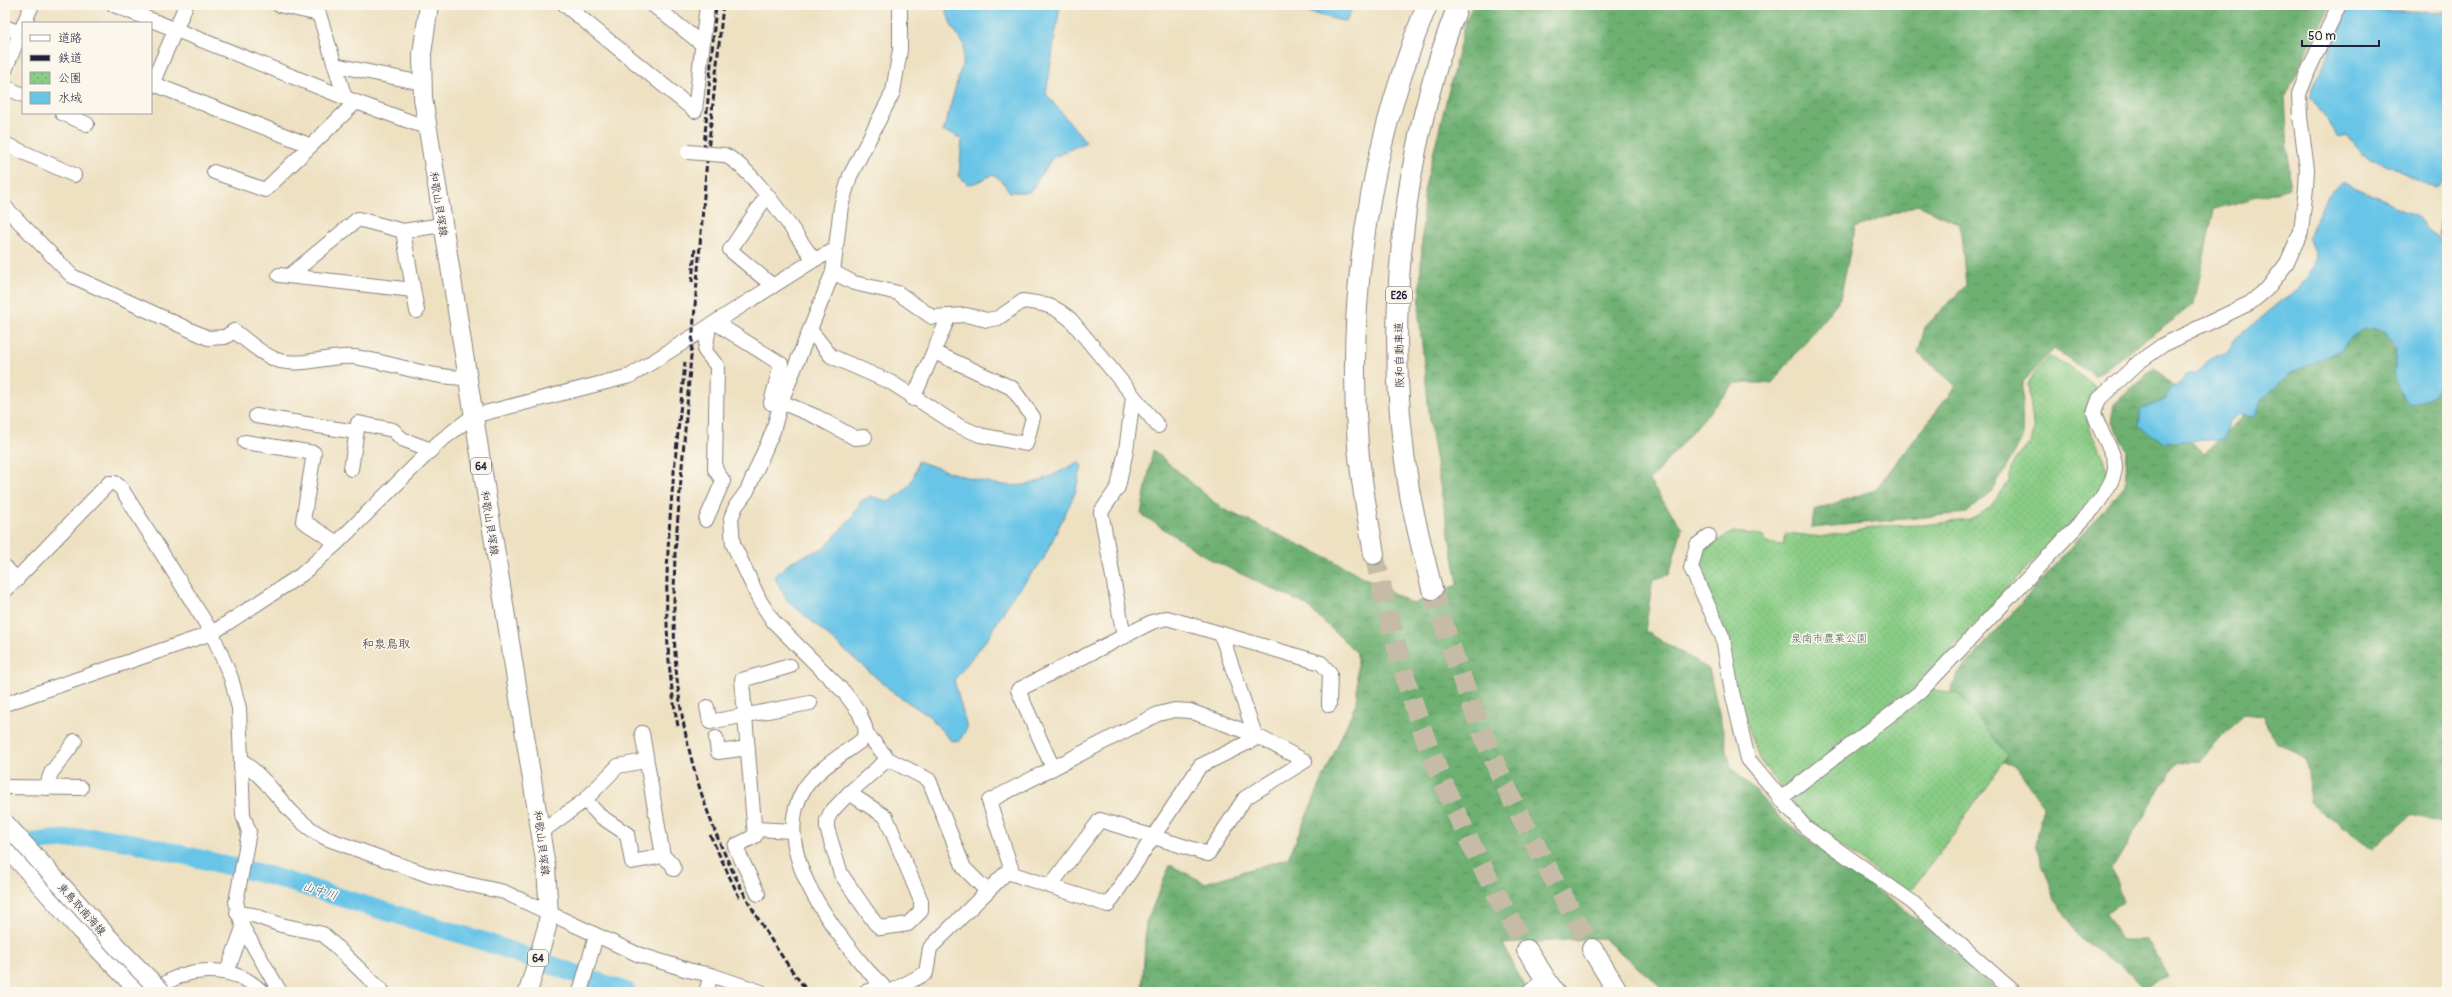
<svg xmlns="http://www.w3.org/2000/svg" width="2452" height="997" font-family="Pangolin,'Klee One',sans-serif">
<defs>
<pattern id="forest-crowns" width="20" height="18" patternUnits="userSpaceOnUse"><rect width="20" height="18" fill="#6eb072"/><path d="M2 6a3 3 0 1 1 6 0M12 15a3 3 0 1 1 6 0" fill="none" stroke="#5a8f5f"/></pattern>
<pattern id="park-dots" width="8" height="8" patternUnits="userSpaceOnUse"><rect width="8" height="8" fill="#89cc85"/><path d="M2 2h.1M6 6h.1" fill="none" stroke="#76af74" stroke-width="1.8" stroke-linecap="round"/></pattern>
</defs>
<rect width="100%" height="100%" fill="#fbf7ec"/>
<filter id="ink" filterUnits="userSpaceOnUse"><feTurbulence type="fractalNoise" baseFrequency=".025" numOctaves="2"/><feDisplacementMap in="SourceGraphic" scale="8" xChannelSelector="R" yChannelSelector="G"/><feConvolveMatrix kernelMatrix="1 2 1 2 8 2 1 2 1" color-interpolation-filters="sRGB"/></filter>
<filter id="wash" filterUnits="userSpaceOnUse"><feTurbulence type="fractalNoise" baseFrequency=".012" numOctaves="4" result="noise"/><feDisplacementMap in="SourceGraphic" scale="16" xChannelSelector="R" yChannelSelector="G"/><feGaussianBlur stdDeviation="0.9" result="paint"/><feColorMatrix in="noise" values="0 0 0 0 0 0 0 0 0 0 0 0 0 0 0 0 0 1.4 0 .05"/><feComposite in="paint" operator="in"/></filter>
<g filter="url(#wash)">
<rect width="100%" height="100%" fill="#eee1c2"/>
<!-- forest -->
<g fill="url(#forest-crowns)" stroke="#486956">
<polygon points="1473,5 2331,5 2285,96 2290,188 2214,209 2194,304 2095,376 2054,349 2023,382 2022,439 1994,489 1966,513 1812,528 1814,510 1875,490 1956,386 1918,353 1925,327 1966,285 1960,224 1917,205 1855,228 1840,299 1772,383 1735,383 1649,481 1682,528 1669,575 1653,579 1645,631 1709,669 1731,767 1786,823 1926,926 1999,992 1667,992 1603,938 1503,944 1527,992 1142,992 1146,923 1170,865 1205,883 1288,858 1357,701 1357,653 1306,605 1208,558 1141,514 1153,450 1221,508 1330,559 1413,604 1458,584 1432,441 1419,316 1424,191 1466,20"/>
<polygon points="2447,190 2447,243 2438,235"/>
<path d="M2360,327L2385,331L2399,357L2447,371V824L2411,815L2373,849L2309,802C2310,769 2313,756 2277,744L2262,716L2243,714L2200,761L2177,762L2112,869L2123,902L2106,913L2121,940H2147L2167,976L2143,987L2130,973L2079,938L2054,896L2035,845L2044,807L2017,767L1996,759L1946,704L1957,675L2125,486L2127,450L2111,423L2114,404L2155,367L2177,390L2159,411L2204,454L2284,378Z"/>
</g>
<!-- park -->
<path fill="url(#park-dots)" stroke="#567760" d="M2049,357L2068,365L2096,388C2093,394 2088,400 2087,407C2081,433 2111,452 2106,478C2102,501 2051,541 2034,560C1995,603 1955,644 1917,688L1958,693L2007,755L1948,842L1908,894L1809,824L1759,759L1698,577V552L1733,532L1763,535L1765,543L1783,545L1787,533L1821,537L1884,526L1922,525L1969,520L1976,517L1990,507L2009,481L2011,469L2018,456L2031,442L2034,431L2028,384L2035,372Z"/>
<!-- water -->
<g fill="#69c5e7" stroke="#467491">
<polygon points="944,5 1060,5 1046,94 1086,142 1052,158 1030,192 1010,192 999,178 992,175 975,183 967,184 959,176 962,140 953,134 943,132 963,61 964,44 952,27"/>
<polygon points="1280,5 1354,5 1346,22"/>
<polygon points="2348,10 2447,12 2447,65 2444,86 2447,95 2447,176 2436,188 2362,154 2347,135 2339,137 2311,98 2312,88"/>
<path d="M2341,182L2417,216L2426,229L2447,245V379L2432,396L2411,404L2404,399L2394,376L2396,347L2387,334L2378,328L2363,329L2348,340L2342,350L2292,372L2262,399L2254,417L2239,415L2229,423L2224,439L2164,442L2139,426L2141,410L2165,400L2169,389L2180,384L2188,373H2197L2210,359L2227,352L2235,339L2283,299L2298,290L2313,268L2316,256L2309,237C2317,216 2324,198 2341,182Z"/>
<path d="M918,461C946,471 994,489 1024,485C1043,482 1061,471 1078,462L1082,466L1075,493L1043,560L1011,599L987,639L954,680L967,728L959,742L950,740L929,716L894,693L787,600L774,576L792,561L824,548L852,517L861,501L871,496L888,502C907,490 913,484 918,461Z"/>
</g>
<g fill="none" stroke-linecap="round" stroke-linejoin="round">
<!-- river -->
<polyline stroke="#69c5e7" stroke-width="19" points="10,846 50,840 98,837 134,843 267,875 483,941 627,992"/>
</g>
</g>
<g filter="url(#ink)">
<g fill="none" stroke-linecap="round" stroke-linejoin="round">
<!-- highway-tunnel -->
<g stroke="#c5bba7" stroke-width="20" stroke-dasharray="20 10" stroke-linecap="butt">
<path d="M1374,554C1388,614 1402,674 1423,732C1451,808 1487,879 1527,950"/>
<path d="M1432,589C1452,651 1473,714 1500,774C1528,834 1560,891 1592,949"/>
</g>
<!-- minor casing -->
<g stroke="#88827e" stroke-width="16">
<g id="minor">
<polyline points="114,5 356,102 428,128"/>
<polyline points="279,5 319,14 345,98"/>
<polyline points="565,5 695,111 707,5"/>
<polyline points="653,5 702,44"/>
<polyline points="24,23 32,5"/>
<polyline points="5,27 23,34"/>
<polyline points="335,65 422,83"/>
<polyline points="5,70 23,26"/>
<polyline points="151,83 309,145"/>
<polyline points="152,84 186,5"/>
<polyline points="5,87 23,95"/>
<polyline points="62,113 87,124"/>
<polyline points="5,144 74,175"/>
<path d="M724,155C753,167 794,233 814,260"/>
<polyline points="214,172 265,190 356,102"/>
<polyline points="766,197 730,250 773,286"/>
<path d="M5,207L72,276L208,338L225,337L234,331C248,341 263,356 280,361C305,367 330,354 355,357C393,363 429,378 468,378"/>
<polyline points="403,231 417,311"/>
<path d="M833,272L854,283L898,293L932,317L966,315L987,320L998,318L1023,301C1045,304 1054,305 1071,320L1158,426"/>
<polyline points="279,275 413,290"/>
<polyline points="289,276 358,219 403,231 442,225"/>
<polyline points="716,323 781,364 771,403"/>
<polyline points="811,331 831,356 892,383 959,426 980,435 1026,444 1033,417 1012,388 934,352"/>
<polyline points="913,399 949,316"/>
<polyline points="781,402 817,417 855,438 865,437"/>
<polyline points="256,416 356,432"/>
<polyline points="245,442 314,453 303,521 337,543"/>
<polyline points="351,469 358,423 393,430 402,439 431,450"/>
<polyline points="706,520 723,481 715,469 717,366 705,351 709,327"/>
<polyline points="1709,536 1697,545 1691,568 1723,638 1732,692 1748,759 1805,827 1912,902 2014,992"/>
<polyline points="5,567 17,580"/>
<polyline points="5,591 109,483 115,483 121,488 212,633 231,678 239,708 243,815 249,832 236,902 243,928 227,972"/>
<polyline points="1221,634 1255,735"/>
<polyline points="1124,637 1101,512 1118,487 1126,451 1133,397"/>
<polyline points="5,704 212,633 301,575 337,543 439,442 473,416 630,376 814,260 835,250"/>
<polyline points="707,707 710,722 810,703"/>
<polyline points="866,733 888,759 929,780 964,868 987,891"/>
<polyline points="716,738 718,752 748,748"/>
<path d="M241,759C250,767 260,776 268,785C287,807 302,827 328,839L431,876L504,892L637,954L688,970L711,975L761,992"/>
<polyline points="1053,768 1018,690 1152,622 1167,618 1321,663 1330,673 1329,705"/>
<polyline points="5,787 81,788"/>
<polyline points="46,788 51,773 75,741"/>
<polyline points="849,793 886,817 921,901 921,911 908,924 881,928 875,923 841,874 827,828 827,820 831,812 849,793 888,759"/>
<path d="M1780,799L1920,692L2094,508C2132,458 2110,461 2094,413L2099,399L2139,362L2163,345L2250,303L2267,289L2287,263L2301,231L2306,188L2307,169L2300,117L2299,94L2309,69L2339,5"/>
<polyline points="585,800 600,816 627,834 632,862 663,856 642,733"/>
<polyline points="541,829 548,827 585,800 618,766 645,761"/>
<polyline points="755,829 792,831"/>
<polyline points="663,856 672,864 674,869"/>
<polyline points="1007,872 1108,905 1200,766 1259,737"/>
<polyline points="758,894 735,846 755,836 742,680 790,666"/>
<polyline points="237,913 253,915 281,925 323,934 383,992"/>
<polyline points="243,928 280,992"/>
<path d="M154,992C184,965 233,963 262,992"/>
<polyline points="580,992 596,936"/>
<polyline points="706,992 711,975"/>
<polyline points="865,992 883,987"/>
<path d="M888,992C880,982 871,975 863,965C828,922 769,847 804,789C817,769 844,754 862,740L866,733L865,727L859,712L844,692L773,621L760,601L733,544L731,518L736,506L747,491L773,431L781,402L833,272L841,206L850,176L893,92L900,50V5"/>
<polyline points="890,992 926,973 930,948 1011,868 989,801 1158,714 1175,710 1190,711 1255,735 1305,761 1245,798 1208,854 1100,820 1050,886"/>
<polyline points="1528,992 1536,986"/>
</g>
</g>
<!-- major casing -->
<g stroke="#88827e" stroke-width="20">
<g id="major">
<polyline points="429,5 422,54 423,98 546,867 549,914 547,927 528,992"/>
<polyline points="5,845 80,930 140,992"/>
</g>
</g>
<!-- highway casing -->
<g stroke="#88827e" stroke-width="22">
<g id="highway">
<path d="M1374,554C1368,518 1361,482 1358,446C1346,295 1370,146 1427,5"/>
<path d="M1432,589C1424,556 1415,523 1409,489C1383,329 1400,156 1458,5"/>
<polyline points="1592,949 1618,992"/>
<polyline points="1527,950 1554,992"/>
</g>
</g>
<!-- minor -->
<use href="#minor" stroke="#fff" stroke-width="14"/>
<!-- major -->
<use href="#major" stroke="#fff" stroke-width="18"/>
<!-- highway -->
<use href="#highway" stroke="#fff" stroke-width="20"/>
<!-- rail -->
<g stroke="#22223b" stroke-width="3" stroke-dasharray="6 3" stroke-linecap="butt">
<path d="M723,5L706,171L675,553C674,591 673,630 676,668C686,787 735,898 808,992"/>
<polyline points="703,158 716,5"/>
<polyline points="692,282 695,248"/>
<path d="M678,726C654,606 674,482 685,362"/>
<polyline points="710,835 740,899"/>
</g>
<!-- minor-bridge casing -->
<g stroke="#88827e" stroke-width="16" stroke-linecap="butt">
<polyline id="minor-bridge" points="688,152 724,155"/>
</g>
<!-- major-bridge casing -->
<g stroke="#88827e" stroke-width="20" stroke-linecap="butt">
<polyline id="major-bridge" points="5,823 119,949 162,992"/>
</g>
<!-- minor-bridge -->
<use href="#minor-bridge" stroke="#fff" stroke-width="14"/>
<!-- major-bridge -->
<use href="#major-bridge" stroke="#fff" stroke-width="18"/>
</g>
</g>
<g text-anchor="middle" stroke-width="3" stroke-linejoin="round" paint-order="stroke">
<!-- shield labels -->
<g fill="#fbf7ec" stroke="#636270" stroke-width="1">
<rect x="1386" y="287" width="26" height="16" rx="3"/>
<rect x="471" y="458" width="20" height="16" rx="3"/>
<rect x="528" y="950" width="20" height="16" rx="3"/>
</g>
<g font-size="10" font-weight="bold" fill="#22223b">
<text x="1399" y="299">E26</text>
<text x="481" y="470">64</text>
<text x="538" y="962">64</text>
</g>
<!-- street labels -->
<g font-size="11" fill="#22223b" stroke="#fbf7ec">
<text transform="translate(439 204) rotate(81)" y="4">和歌山貝塚線</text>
<text transform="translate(1399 355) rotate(-91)" y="4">阪和自動車道</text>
<text transform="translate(490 523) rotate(81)" y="4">和歌山貝塚線</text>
<text transform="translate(542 843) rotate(83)" y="4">和歌山貝塚線</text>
<text transform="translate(82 909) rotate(48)" y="4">東鳥取南海線</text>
</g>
<!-- park labels -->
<g font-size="11" fill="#465e55" stroke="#fbf7ec">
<text x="1829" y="642">泉南市農業公園</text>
</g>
<!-- neighbourhood labels -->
<g font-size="12" font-weight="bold" fill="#61515a" stroke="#fbf7ec">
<text x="386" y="648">和泉鳥取</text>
</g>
<!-- water labels -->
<g font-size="12" font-style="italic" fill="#3b5b77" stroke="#fbf7ec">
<text transform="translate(320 891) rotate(17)" y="4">山中川</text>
</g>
</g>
<!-- margin -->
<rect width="2452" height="997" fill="none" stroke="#fbf7ec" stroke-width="20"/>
<!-- legend -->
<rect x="22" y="22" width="130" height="92" fill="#fbf7ec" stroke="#a4a2a5"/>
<rect x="30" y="35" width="20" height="6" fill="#ffffff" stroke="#a4a2a5"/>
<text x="58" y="42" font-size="12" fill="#22223b">道路</text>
<rect x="30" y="55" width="20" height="6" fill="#22223b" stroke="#a4a2a5"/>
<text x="58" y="62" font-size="12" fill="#22223b">鉄道</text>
<rect x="30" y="72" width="20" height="12" fill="url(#park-dots)" stroke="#a4a2a5"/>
<text x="58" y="82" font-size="12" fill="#22223b">公園</text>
<rect x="30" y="92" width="20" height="12" fill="#69c5e7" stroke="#a4a2a5"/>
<text x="58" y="102" font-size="12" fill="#22223b">水域</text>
<!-- scale -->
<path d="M2302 40v6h77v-6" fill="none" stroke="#22223b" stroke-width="2"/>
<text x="2308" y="40" font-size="12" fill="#22223b" stroke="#fbf7ec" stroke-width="3" paint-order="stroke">50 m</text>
</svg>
